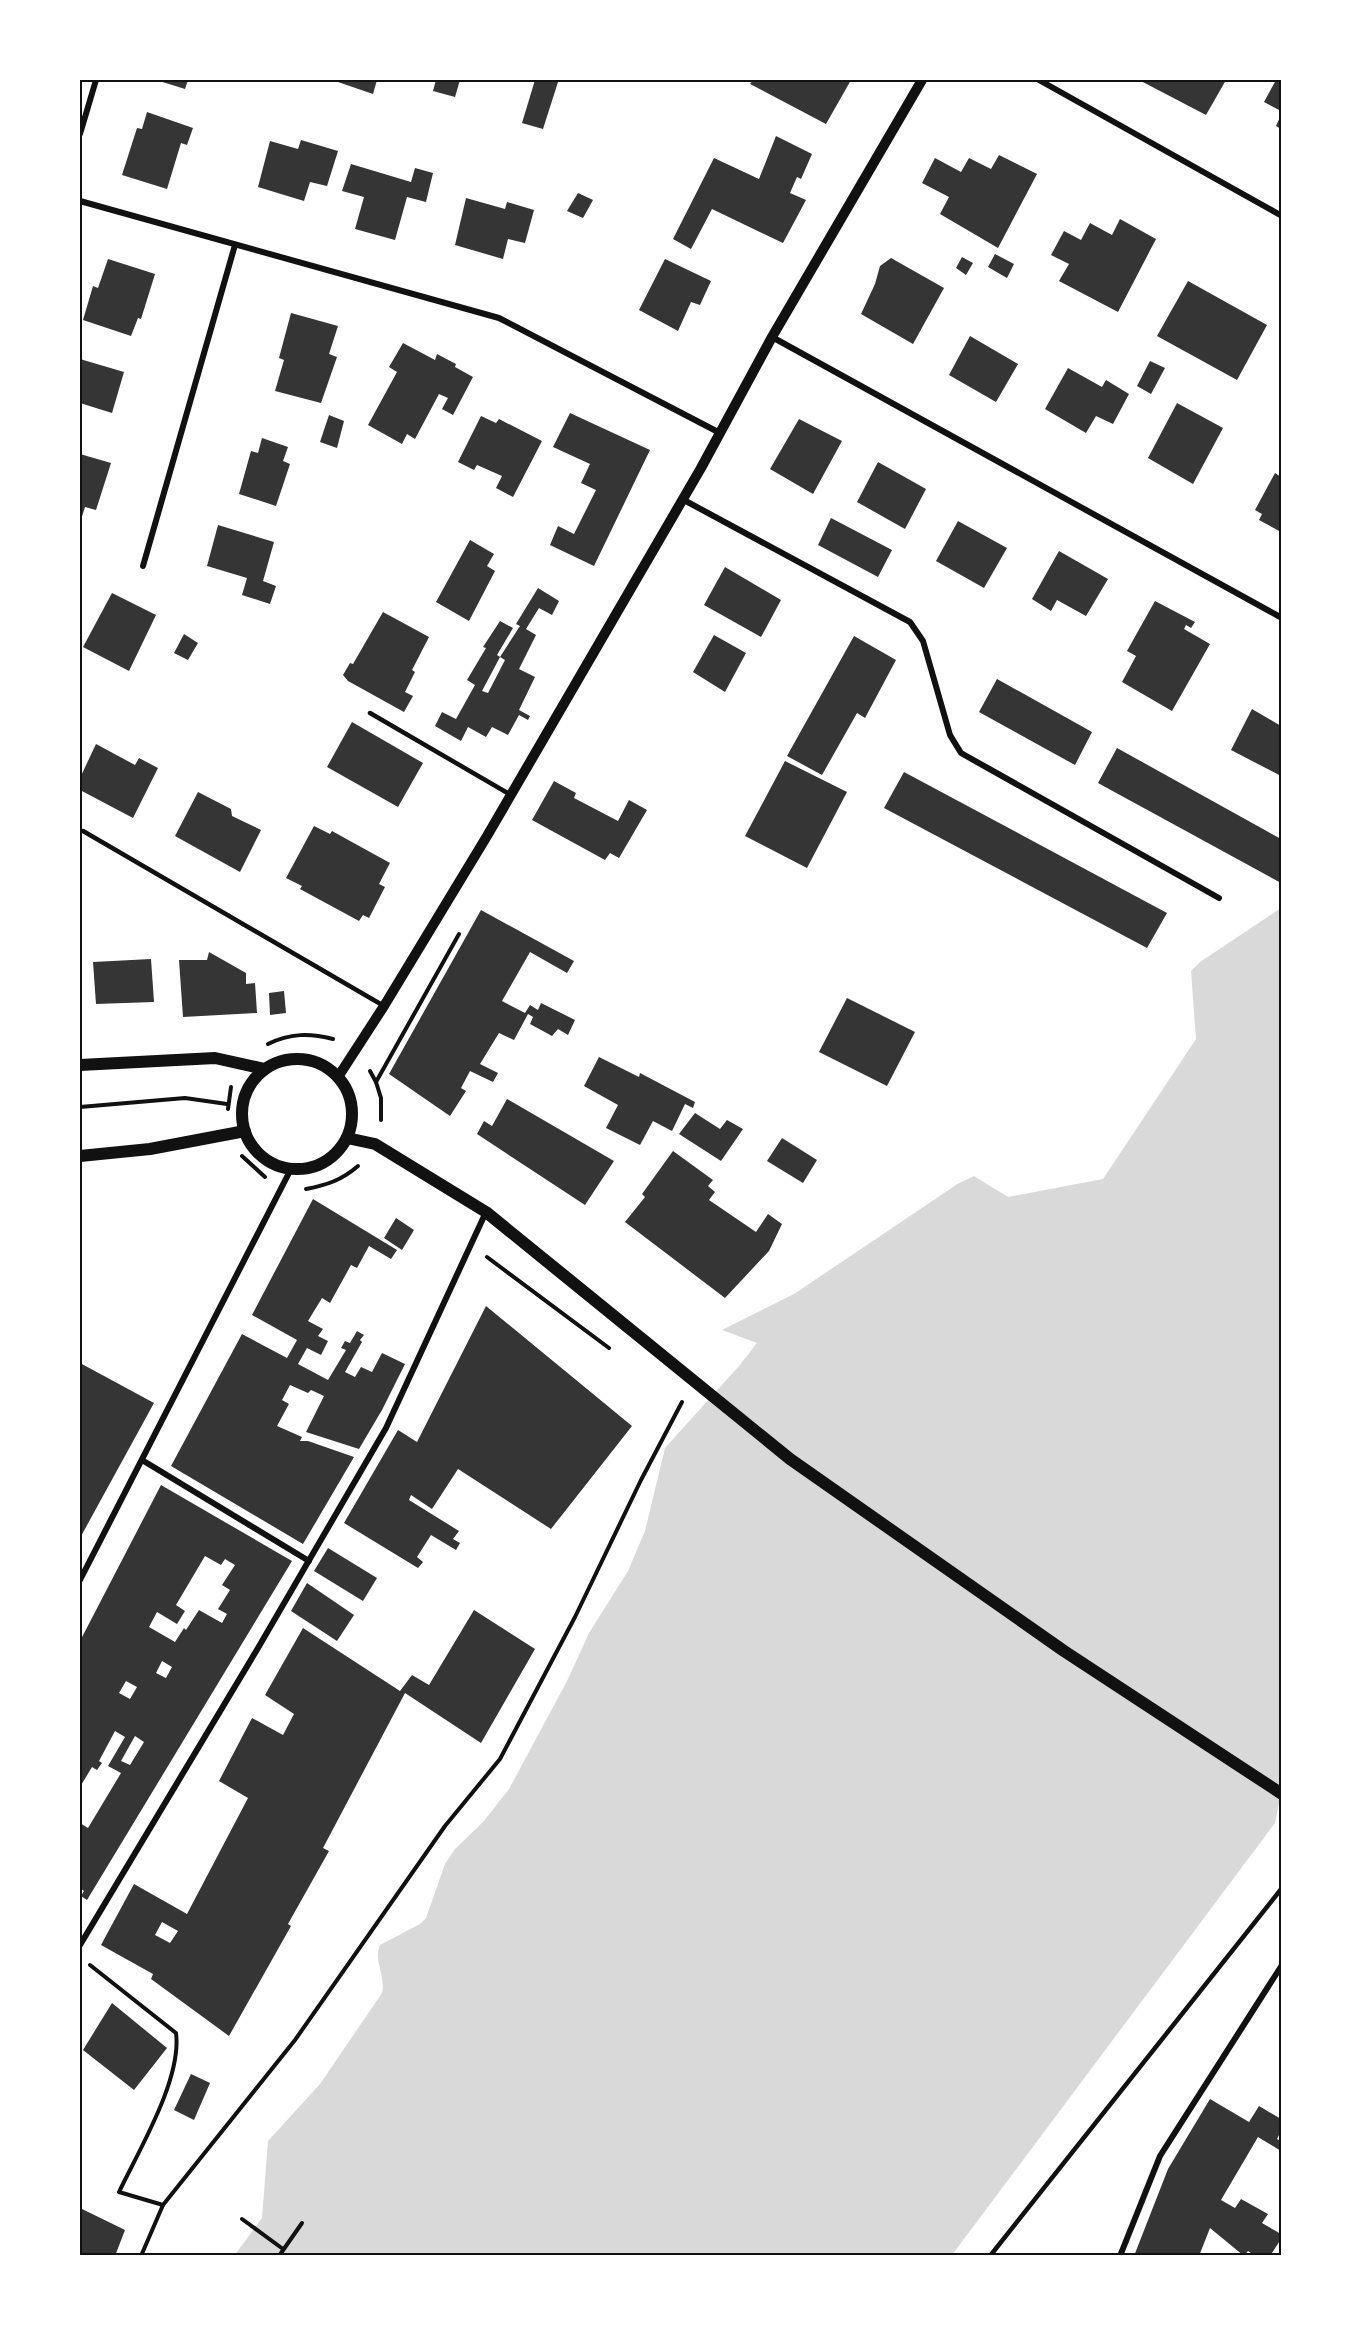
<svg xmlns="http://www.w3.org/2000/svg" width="1361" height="2335" font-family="'Alegreya Sans',sans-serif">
<rect width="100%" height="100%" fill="#fff"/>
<!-- water -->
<path fill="#d9d9d9" d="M1281,908L1282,1788L1275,1823L952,2255L234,2256L262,2218L268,2141L320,2084L382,1993C386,1976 373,1960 380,1945L420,1924L426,1918L445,1864L455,1849L484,1821L509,1789L567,1681L589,1633L628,1571L645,1531L665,1448L739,1366L757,1343L722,1330L794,1294L959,1183L974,1176L1008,1197L1103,1179L1196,1039L1191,971L1200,962Z"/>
<!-- building -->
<g fill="#353535" fill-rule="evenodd">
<polygon points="156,80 188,80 185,89"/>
<polygon points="336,80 377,80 373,94 335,81"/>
<polygon points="436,80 460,80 455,97 433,91"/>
<polygon points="535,80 558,82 543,129 522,123"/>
<polygon points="753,80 851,80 826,124 750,84"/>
<polygon points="1139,80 1226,80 1206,115"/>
<polygon points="1276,80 1281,80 1281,111 1264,102"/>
<polygon points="147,112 193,128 187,145 181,143 167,189 122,175 137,128 142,129"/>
<polygon points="1281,115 1281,129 1276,126"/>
<polygon points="776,136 812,154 801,179 797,177 790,193 806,200 783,243 712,209 691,249 673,239 714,158 759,179"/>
<polygon points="301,140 338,151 327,186 310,182 304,201 258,187 270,141 298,149"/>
<polygon points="999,155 1037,174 998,248 940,214 949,197 922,183 935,158 961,172 969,158 991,169"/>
<polygon points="351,164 411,182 415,168 433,173 426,202 407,197 395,240 355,229 364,197 342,191"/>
<polygon points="578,193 593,200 583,218 567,211"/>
<polygon points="466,198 505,209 507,202 534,210 525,243 508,239 503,259 455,245"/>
<polygon points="1120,219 1156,239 1118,312 1059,281 1069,264 1051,255 1064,231 1081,240 1090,223 1112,235"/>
<polygon points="995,254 1014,264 1007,278 988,267"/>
<polygon points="962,257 973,263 966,275 956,268"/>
<polygon points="891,258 944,288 913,344 861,314 875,284 880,266"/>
<polygon points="108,259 155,274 141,319 138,318 131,336 83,320 93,286 98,288"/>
<polygon points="665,259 711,281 700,305 691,302 678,331 639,310"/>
<polygon points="1188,281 1267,325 1237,380 1157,336"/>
<polygon points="291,313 338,326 329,354 337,357 321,403 275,391 284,360 279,358"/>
<polygon points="970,336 1018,364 996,402 949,375"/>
<polygon points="403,343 435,360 437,354 456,364 455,367 473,377 453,415 442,409 448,398 439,394 415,439 407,434 402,444 368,425 397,372 389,367"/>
<polygon points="80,359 124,372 112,413 80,403"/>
<polygon points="1150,361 1165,368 1151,394 1137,386"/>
<polygon points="1068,368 1102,387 1106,380 1129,394 1113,424 1096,416 1086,433 1045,409"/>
<polygon points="1177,403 1223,428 1193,484 1148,458"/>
<polygon points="570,413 650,450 594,566 550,545 558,526 574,534 596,490 581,483 590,464 553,447"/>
<polygon points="329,415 344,421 337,448 320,442"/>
<polygon points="481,416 496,423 499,419 542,441 513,497 496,488 502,476 477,465 474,470 458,462"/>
<polygon points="799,419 842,441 813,494 770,469"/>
<polygon points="262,438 288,447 283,461 290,464 276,506 239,494 251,451 258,453"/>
<polygon points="80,454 111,463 96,510 85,507 80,523"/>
<polygon points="878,462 926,489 905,529 857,502"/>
<polygon points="1275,473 1281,477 1281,532 1259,520 1262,514 1255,510"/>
<polygon points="831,518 892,550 878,577 818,545"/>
<polygon points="958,521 1007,548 984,588 936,561"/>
<polygon points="218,525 274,542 263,581 276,586 270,604 242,595 247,578 207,566"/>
<polygon points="470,540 494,554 487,566 495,571 469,621 436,602"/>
<polygon points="1059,551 1108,579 1086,616 1057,600 1051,611 1032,599"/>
<polygon points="725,567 781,600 761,637 704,605"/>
<path d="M538,588L559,601L552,615L539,608L526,629L536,635L519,669L535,677L519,710L530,716L528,720L519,715L508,735L492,727L486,737L468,727L461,741L435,726L442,712L456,719L475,685L467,680L486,648L483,647L500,621L513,628L497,655L500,657L520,626L516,624ZM500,657L505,660L488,693L482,691Z"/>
<polygon points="112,593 156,615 129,671 83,647"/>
<polygon points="1155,601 1195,622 1191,628 1186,625 1184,629 1210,644 1172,711 1122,682 1136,656 1127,651"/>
<polygon points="383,612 429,637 412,670 415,672 405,692 413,696 404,712 348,681 343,675 350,663 353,664"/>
<polygon points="184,634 198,643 188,660 174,653"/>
<polygon points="714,635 746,653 725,692 693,672"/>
<polygon points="854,636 896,660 865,718 857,713 822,775 787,756"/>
<polygon points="997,679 1092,732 1075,765 979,712"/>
<polygon points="1252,709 1281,726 1281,776 1231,750"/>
<polygon points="352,722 423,763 398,807 327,767"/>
<polygon points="96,744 135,765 139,758 158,768 133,818 80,790 80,778"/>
<polygon points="1117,748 1281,839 1281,883 1098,783"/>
<polygon points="785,761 847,792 807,868 745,836"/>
<polygon points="904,772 1167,913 1147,948 884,808"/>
<polygon points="554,781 576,793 574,798 618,821 629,800 647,810 619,858 610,853 605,860 532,820"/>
<polygon points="198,792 231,809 232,816 261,830 240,872 175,836"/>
<polygon points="314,826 330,834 332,831 390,863 379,884 385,887 369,918 363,915 359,921 300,889 302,886 286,878"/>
<polygon points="481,910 574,961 567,973 530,952 502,1001 525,1013 530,1005 538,1010 541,1003 575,1020 568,1035 558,1029 552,1036 530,1024 533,1017 528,1014 514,1040 499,1033 480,1064 498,1073 493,1082 470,1071 461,1088 466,1091 450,1116 389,1074"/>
<polygon points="209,952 246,973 246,984 255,983 257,1013 183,1017 179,960 207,960"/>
<polygon points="151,959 154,1002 96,1004 93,962"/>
<polygon points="284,991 286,1013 270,1015 269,993"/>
<polygon points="847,998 915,1032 887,1086 819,1052"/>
<polygon points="599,1057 639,1077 640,1073 695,1102 693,1108 685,1104 672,1131 653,1121 640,1145 606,1128 618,1105 584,1086"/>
<polygon points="507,1099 614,1161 585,1205 477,1134 484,1121 492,1126"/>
<polygon points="695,1113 720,1129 727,1120 743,1129 721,1161 679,1134"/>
<polygon points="782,1138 817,1160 803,1183 767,1161"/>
<polygon points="673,1151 713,1180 708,1186 715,1192 709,1200 756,1232 768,1214 782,1224 769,1251 725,1298 625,1222 645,1197 642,1194"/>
<polygon points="313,1199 397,1250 391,1259 369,1246 357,1268 351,1265 330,1303 322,1298 308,1321 323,1329 318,1336 328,1341 321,1355 307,1348 298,1364 328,1380 346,1350 341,1348 345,1341 350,1343 357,1331 364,1335 360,1340 362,1342 345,1372 355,1377 361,1367 372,1372 382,1353 405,1364 382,1410 359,1449 306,1432 324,1396 311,1390 308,1393 290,1385 282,1400 289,1404 277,1426 302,1437 300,1441 308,1441 354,1457 303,1544 171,1466 242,1334 287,1358 297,1340 252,1315"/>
<polygon points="396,1218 414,1230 402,1250 384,1238"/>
<polygon points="486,1306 632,1426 551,1529 458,1469 432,1509 411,1495 409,1500 459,1531 453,1539 460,1543 456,1550 431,1535 417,1557 423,1562 418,1568 344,1523 398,1430 417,1442"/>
<polygon points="80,1363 154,1403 80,1538"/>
<path d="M161,1485L292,1561L87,1900L81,1896L84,1891L80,1888V1823L88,1828L121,1773L108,1766L125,1737L115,1731L99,1761L102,1763L97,1770L92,1767L80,1787V1641ZM205,1556L221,1565L225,1559L235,1565L222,1585L230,1590L218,1609L227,1614L222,1623L199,1610L186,1630L184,1628L175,1642L149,1627L157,1612L177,1624L185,1611L176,1605ZM162,1661L172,1667L166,1678L156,1673ZM126,1681L137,1687L130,1699L119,1693ZM135,1736L144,1742L130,1765L121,1761Z"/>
<polygon points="328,1548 377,1578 363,1601 314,1571"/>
<polygon points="307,1583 354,1615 337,1641 291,1611"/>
<path d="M474,1610L535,1649L481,1743L405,1693L323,1848L329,1851L288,1924L291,1926L229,2036L151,1979L153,1974L101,1945L134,1884L187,1914L248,1798L219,1781L252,1718L283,1735L294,1714L265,1695L303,1628L400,1691L412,1675L429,1685ZM162,1922L178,1931L170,1943L155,1935Z"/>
<polygon points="112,2003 167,2048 134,2090 83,2050"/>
<polygon points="191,2074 210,2083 194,2120 174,2110"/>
<polygon points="1210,2099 1249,2122 1259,2106 1281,2119 1281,2131 1277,2139 1281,2141 1281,2151 1258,2137 1221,2200 1235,2208 1241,2199 1268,2214 1262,2223 1281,2234 1281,2239 1270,2256 1255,2256 1248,2251 1244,2256 1210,2228 1199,2256 1134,2256 1168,2169"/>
<polygon points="80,2208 125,2230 115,2256 80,2256"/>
</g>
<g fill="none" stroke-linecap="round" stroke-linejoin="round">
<!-- path -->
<g stroke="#111" stroke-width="4">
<path d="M268,1044C290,1033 310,1033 333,1039"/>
<polyline points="370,1071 376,1082"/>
<polyline points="80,1107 185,1098 227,1104"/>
<polyline points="228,1109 231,1087"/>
<polyline points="381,1120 381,1098 376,1082 459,934"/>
<polyline points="242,1156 265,1177"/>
<path d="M306,1189C327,1185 342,1180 358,1166"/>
<polyline points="487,1257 609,1348"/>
<path d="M90,1965L176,2033C182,2079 139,2150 119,2192L163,2205L141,2256"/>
<polyline points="163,2205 295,2040 445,1826 500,1759 575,1617 641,1480 682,1402"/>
<polyline points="242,2219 283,2249"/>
<polyline points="279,2256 302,2223"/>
</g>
<!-- service -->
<g stroke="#111" stroke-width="4.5">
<polyline points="370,713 511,795"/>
<polyline points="83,831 384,1006"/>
<polyline points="990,2256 1282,1888"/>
</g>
<!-- minor -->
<g stroke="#111" stroke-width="6">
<polyline points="1039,80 1282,216"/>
<polyline points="80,134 96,80"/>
<polyline points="80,201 499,318 720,433"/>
<polyline points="772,337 1282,618"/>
<polyline points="682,499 910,622 923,641 950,735 961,753 1219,898"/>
<polyline points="143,566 235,245"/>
<polyline points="142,1460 309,1561"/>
<polyline points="80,1580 291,1169"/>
<polyline points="80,1945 258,1648 386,1428 486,1212"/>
<polyline points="1120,2256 1160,2156 1282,1965"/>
</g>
<!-- tertiary -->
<polyline stroke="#111" stroke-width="10" points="338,1077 384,1006 487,836 701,468 772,337 922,80"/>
<!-- secondary -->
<g stroke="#111" stroke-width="12">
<circle cx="297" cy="1114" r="55"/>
<polyline points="80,1065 215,1058 265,1069"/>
<polyline points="347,1138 375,1144 486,1212 790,1459 1064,1651 1282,1794"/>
<polyline points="80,1156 150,1149 245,1131"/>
</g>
</g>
<!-- border -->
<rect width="1361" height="2335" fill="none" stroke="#ffffff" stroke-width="162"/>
<rect x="81" y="81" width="1199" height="2173" fill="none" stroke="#111" stroke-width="2"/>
</svg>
